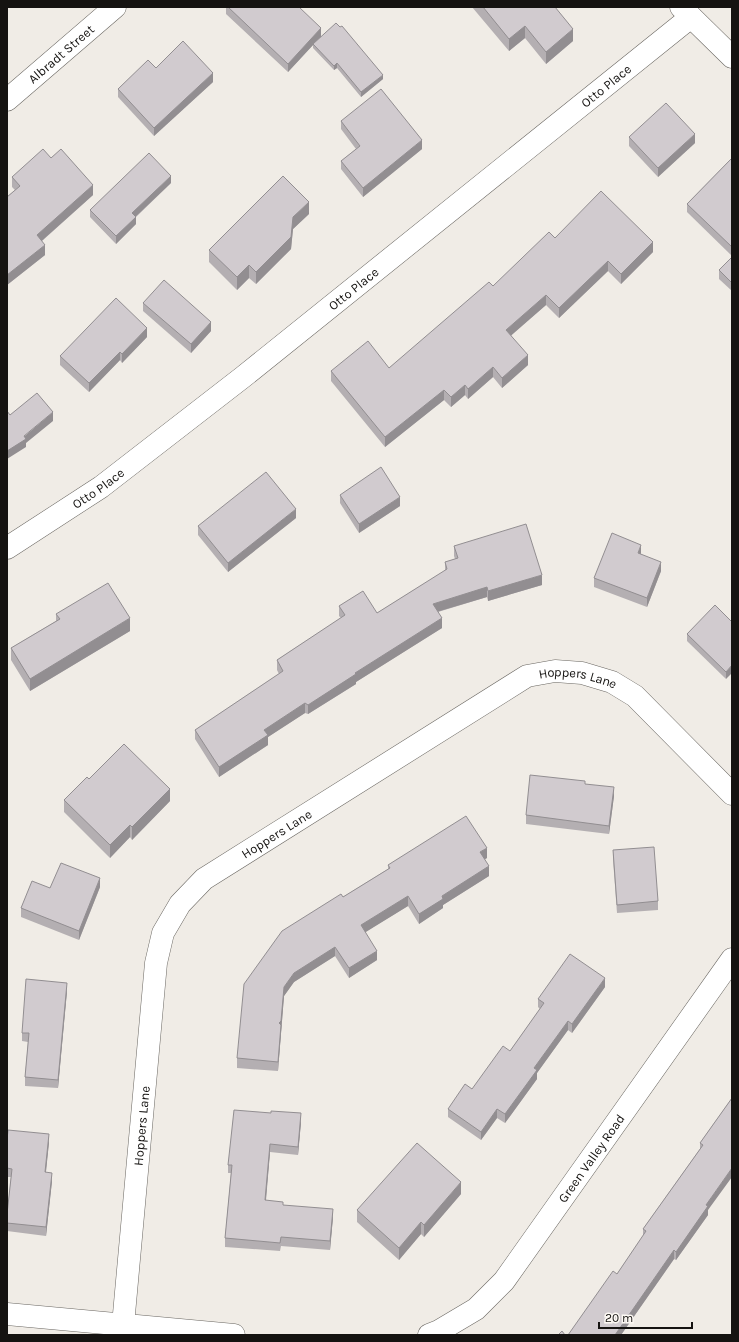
<svg xmlns="http://www.w3.org/2000/svg" width="739" height="1342" font-family="Karla,sans-serif">
<rect width="100%" height="100%" fill="#f0ece6"/>
<g fill="none" stroke-linecap="round" stroke-linejoin="round">
<!-- minor casing -->
<g stroke="#6a6762" stroke-width="23">
<g id="minor">
<polyline points="681,7 732,57"/>
<path id="s1" d="M7,100L115,7"/>
<path id="s2" d="M7,548L101,487L243,377L691,17"/>
<polyline points="7,1314 234,1335"/>
<path id="s3" d="M123,1325L156,963L163,933L180,904L204,879L527,676L555,671L582,673L612,682L635,696L732,794"/>
<path id="s4" d="M429,1335L439,1331L476,1309L504,1281L732,959"/>
</g>
</g>
<!-- minor -->
<use href="#minor" stroke="#fff" stroke-width="22"/>
</g>
<!-- wall -->
<g fill="#b4afb2">
<polygon points="226,7 299,7 321,36 383,79 361,97 337,68 334,70 313,48 313,45 288,72 226,14"/>
<polygon points="472,7 555,7 573,41 546,64 525,38 509,51"/>
<polygon points="213,82 154,136 118,97 118,89"/>
<polygon points="341,121 422,149 363,197 341,169 341,161 356,149 341,129"/>
<polygon points="629,137 695,143 658,177 629,146"/>
<polygon points="51,158 93,195 42,241 45,255 7,285 7,197 15,190 12,187 12,177"/>
<polygon points="732,158 732,256 687,212 687,204"/>
<polygon points="171,183 136,217 136,224 116,244 90,217 90,210"/>
<polygon points="309,214 293,229 291,249 256,284 249,278 237,290 209,262 209,250"/>
<polygon points="555,238 653,252 621,284 608,271 559,318 546,305 511,335 528,365 502,388 493,377 468,399 465,395 451,407 444,400 385,447 331,381 331,371 389,368 493,286"/>
<polygon points="732,257 732,291 719,279 719,270"/>
<polygon points="143,303 211,331 191,353 143,311"/>
<polygon points="147,337 122,363 120,360 89,392 60,365 60,356"/>
<polygon points="340,495 400,506 359,533 340,503"/>
<polygon points="296,518 228,572 198,535 198,526"/>
<polygon points="454,546 542,585 488,601 487,597 438,612 442,628 356,682 356,684 308,714 305,713 268,737 268,745 219,777 195,739 195,730 279,674 277,670 277,660 341,618 339,616 339,606 377,613 445,571 445,562 455,559 454,556"/>
<polygon points="641,553 641,554 661,571 647,607 594,587 594,578"/>
<polygon points="56,614 130,631 30,691 11,660 11,648 56,621"/>
<polygon points="732,622 726,679 687,641 687,634"/>
<polygon points="585,784 614,796 609,834 526,824 526,815"/>
<polygon points="64,800 170,801 132,840 130,837 110,858 64,812"/>
<polygon points="613,850 658,901 658,910 617,913 613,859"/>
<polygon points="487,858 485,859 489,876 443,905 443,908 419,924 408,906 365,932 377,960 349,978 335,956 294,982 284,996 278,1071 237,1068 237,1058 343,897 388,869 388,865"/>
<polygon points="100,887 79,940 21,917 21,908 50,888"/>
<polygon points="605,987 572,1033 568,1030 537,1073 537,1079 505,1123 497,1118 481,1140 448,1117 448,1109 472,1089 510,1051 540,1009 538,1007 538,999"/>
<polygon points="67,991 58,1088 25,1086 25,1077 28,1042 22,1041 22,1033"/>
<polygon points="732,1098 708,1210 708,1215 676,1260 674,1259 621,1335 568,1335 617,1274 643,1236 643,1229 700,1149 700,1143"/>
<polygon points="301,1122 298,1155 270,1152 266,1201 333,1217 330,1250 281,1246 280,1251 225,1247 225,1238 231,1173 228,1173 228,1165"/>
<polygon points="7,1140 49,1142 46,1172 52,1181 46,1236 7,1231 7,1214 11,1177 7,1177"/>
<polygon points="461,1194 424,1237 421,1234 399,1260 357,1222 357,1210"/>
</g>
<!-- shaded-wall -->
<g fill="#928e91">
<polygon points="525,26 525,38 509,51 509,39"/>
<polygon points="321,28 321,37 313,44 313,45 288,72 288,64"/>
<polygon points="573,29 573,41 546,64 546,52"/>
<polygon points="337,63 337,68 334,70 334,66"/>
<polygon points="213,73 213,82 154,136 154,128"/>
<polygon points="383,75 383,79 361,97 361,92"/>
<polygon points="695,134 695,143 658,177 658,168"/>
<polygon points="422,140 422,149 363,197 363,188"/>
<polygon points="171,176 171,183 132,220 132,213"/>
<polygon points="93,185 93,195 37,245 37,235"/>
<polygon points="309,202 309,214 293,229 291,249 256,284 256,272 293,217"/>
<polygon points="136,217 136,224 116,244 116,236"/>
<polygon points="653,242 653,252 621,284 621,274"/>
<polygon points="45,245 45,255 7,285 7,275"/>
<polygon points="608,261 608,271 559,318 559,308"/>
<polygon points="249,265 249,278 237,290 237,277"/>
<polygon points="546,295 546,305 506,340 506,330"/>
<polygon points="211,322 211,331 191,353 191,344"/>
<polygon points="147,328 147,337 122,363 122,354"/>
<polygon points="120,352 120,360 89,392 89,383"/>
<polygon points="528,355 528,365 502,388 502,378"/>
<polygon points="493,367 493,377 468,399 468,389"/>
<polygon points="465,385 465,395 451,407 451,397"/>
<polygon points="444,390 444,400 385,447 385,437"/>
<polygon points="53,412 53,421 26,443 26,447 7,459 7,451"/>
<polygon points="400,497 400,506 359,533 359,524"/>
<polygon points="296,509 296,518 228,572 228,563"/>
<polygon points="641,545 641,553 638,562 638,553"/>
<polygon points="661,562 661,571 647,607 647,598"/>
<polygon points="542,575 542,585 488,601 488,591"/>
<polygon points="487,587 487,597 433,613 433,604"/>
<polygon points="130,618 130,631 30,691 30,679"/>
<polygon points="442,618 442,628 356,682 356,684 308,714 308,705 355,673"/>
<polygon points="732,665 732,673 726,679 726,672"/>
<polygon points="305,703 305,713 268,737 268,745 219,777 219,767 264,730"/>
<polygon points="614,787 614,796 609,834 609,826"/>
<polygon points="170,789 170,801 132,840 132,827"/>
<polygon points="130,825 130,837 110,858 110,845"/>
<polygon points="487,848 487,858 480,862 480,852"/>
<polygon points="489,866 489,876 443,905 443,908 419,924 419,914 442,896"/>
<polygon points="100,878 100,887 79,940 79,931"/>
<polygon points="408,896 408,906 361,935 361,925"/>
<polygon points="335,947 335,956 294,982 284,996 278,1071 279,1023 284,987 294,973"/>
<polygon points="377,951 377,960 349,978 349,968"/>
<polygon points="605,978 605,987 572,1033 572,1024"/>
<polygon points="67,983 67,991 58,1088 58,1080"/>
<polygon points="568,1021 568,1030 537,1073 537,1079 505,1123 505,1114 534,1068"/>
<polygon points="497,1109 497,1118 481,1140 481,1132"/>
<polygon points="301,1113 301,1122 298,1155 298,1147"/>
<polygon points="49,1134 49,1142 45,1180 45,1172"/>
<polygon points="270,1144 270,1152 265,1209 265,1200"/>
<polygon points="732,1168 732,1177 708,1210 708,1215 676,1260 676,1252 706,1205"/>
<polygon points="52,1173 52,1181 46,1236 46,1227"/>
<polygon points="461,1182 461,1194 424,1237 424,1225"/>
<polygon points="333,1209 333,1217 330,1250 330,1241"/>
<polygon points="421,1222 421,1234 399,1260 399,1248"/>
<polygon points="674,1250 674,1259 621,1335 615,1335"/>
</g>
<!-- building -->
<g fill="#d1cbcf" stroke="#928e91">
<polygon points="228,7 299,7 321,28 288,64"/>
<polygon points="483,7 555,7 573,29 546,52 525,26 509,39"/>
<polygon points="336,23 340,27 342,26 383,75 361,92 337,63 334,66 313,44"/>
<polygon points="183,41 213,73 154,128 118,89 148,60 156,68"/>
<polygon points="381,89 422,140 363,188 341,161 360,146 341,121"/>
<polygon points="666,103 695,134 658,168 629,137"/>
<polygon points="43,149 51,158 61,149 93,185 37,235 45,245 7,275 7,197 20,186 12,177"/>
<polygon points="149,153 171,176 132,213 136,217 116,236 90,210"/>
<polygon points="732,158 732,247 687,204"/>
<polygon points="283,176 309,202 293,217 291,237 256,272 249,265 237,277 209,250"/>
<polygon points="601,191 653,242 621,274 608,261 559,308 546,295 506,330 528,355 502,378 493,367 468,389 465,385 451,397 444,390 385,437 331,371 368,341 389,368 489,282 493,286 549,232 555,238"/>
<polygon points="732,257 732,283 719,270"/>
<polygon points="164,280 211,322 191,344 143,303"/>
<polygon points="116,298 147,328 122,354 120,352 89,383 60,356"/>
<polygon points="37,393 53,412 24,436 26,439 7,451 7,411 10,415"/>
<polygon points="381,467 400,497 359,524 340,495"/>
<polygon points="266,472 296,509 228,563 198,526"/>
<polygon points="526,524 542,575 488,591 487,587 433,604 442,618 355,673 356,674 308,705 305,703 264,730 268,735 219,767 195,730 283,671 277,660 345,615 339,606 363,591 377,613 447,569 445,562 458,558 454,546"/>
<polygon points="612,533 641,545 638,553 661,562 647,598 594,578"/>
<polygon points="108,583 130,618 30,679 11,648 60,619 56,614"/>
<polygon points="715,605 732,622 732,665 726,672 687,634"/>
<polygon points="124,744 170,789 132,827 130,825 110,845 64,800 87,777 89,779"/>
<polygon points="530,775 585,781 585,784 614,787 609,826 526,815"/>
<polygon points="466,816 487,848 480,852 489,866 442,896 443,899 419,914 408,896 361,925 377,951 349,968 335,947 294,973 284,987 281,1021 279,1023 281,1025 278,1062 237,1058 244,984 282,931 341,894 343,897 390,868 388,865"/>
<polygon points="654,847 658,901 617,905 613,850"/>
<polygon points="61,863 100,878 79,931 21,908 32,881 50,888"/>
<polygon points="570,954 605,978 572,1024 568,1021 534,1068 537,1070 505,1114 497,1109 481,1132 448,1109 465,1084 472,1089 503,1046 510,1051 544,1003 538,999"/>
<polygon points="26,979 67,983 58,1080 25,1077 29,1033 22,1033"/>
<polygon points="732,1098 732,1168 706,1205 708,1206 676,1252 674,1250 615,1335 568,1335 613,1271 617,1274 646,1231 643,1229 703,1145 700,1143"/>
<polygon points="234,1110 271,1113 271,1111 301,1113 298,1147 270,1144 265,1200 283,1202 283,1205 333,1209 330,1241 281,1237 280,1243 225,1238 232,1165 228,1165"/>
<polygon points="8,1130 49,1134 45,1172 52,1173 46,1227 7,1223 7,1214 12,1169 7,1168 7,1140"/>
<polygon points="417,1143 461,1182 424,1225 421,1222 399,1248 357,1210"/>
<polygon points="562,1331 565,1335 558,1335"/>
</g>
<g text-anchor="middle" stroke-width="3" stroke-linejoin="round" paint-order="stroke">
<!-- street labels -->
<g font-size="13" fill="#151311" stroke="#fdf9f4">
<text dy="5" stroke="none"><textPath href="#s1" startOffset="71">Albradt Street</textPath></text>
<text dy="5" stroke="none"><textPath href="#s2" startOffset="757">Otto Place</textPath></text>
<text dy="5" stroke="none"><textPath href="#s2" startOffset="433">Otto Place</textPath></text>
<text dy="5" stroke="none"><textPath href="#s2" startOffset="109">Otto Place</textPath></text>
<text dy="5" stroke="none"><textPath href="#s3" startOffset="896">Hoppers Lane</textPath></text>
<text dy="5" stroke="none"><textPath href="#s3" startOffset="548">Hoppers Lane</textPath></text>
<text dy="5" stroke="none"><textPath href="#s3" startOffset="200">Hoppers Lane</textPath></text>
<text dy="5" stroke="none"><textPath href="#s4" startOffset="244">Green Valley Road</textPath></text>
</g>
</g>
<!-- border -->
<rect width="739" height="1342" fill="none" stroke="#151311" stroke-width="16"/>
<!-- scale -->
<path d="M599 1322v6h93v-6" fill="none" stroke="#151311" stroke-width="2"/>
<text x="605" y="1322" font-size="12" fill="#151311" stroke="#fdf9f4" stroke-width="3" paint-order="stroke">20 m</text>
</svg>
